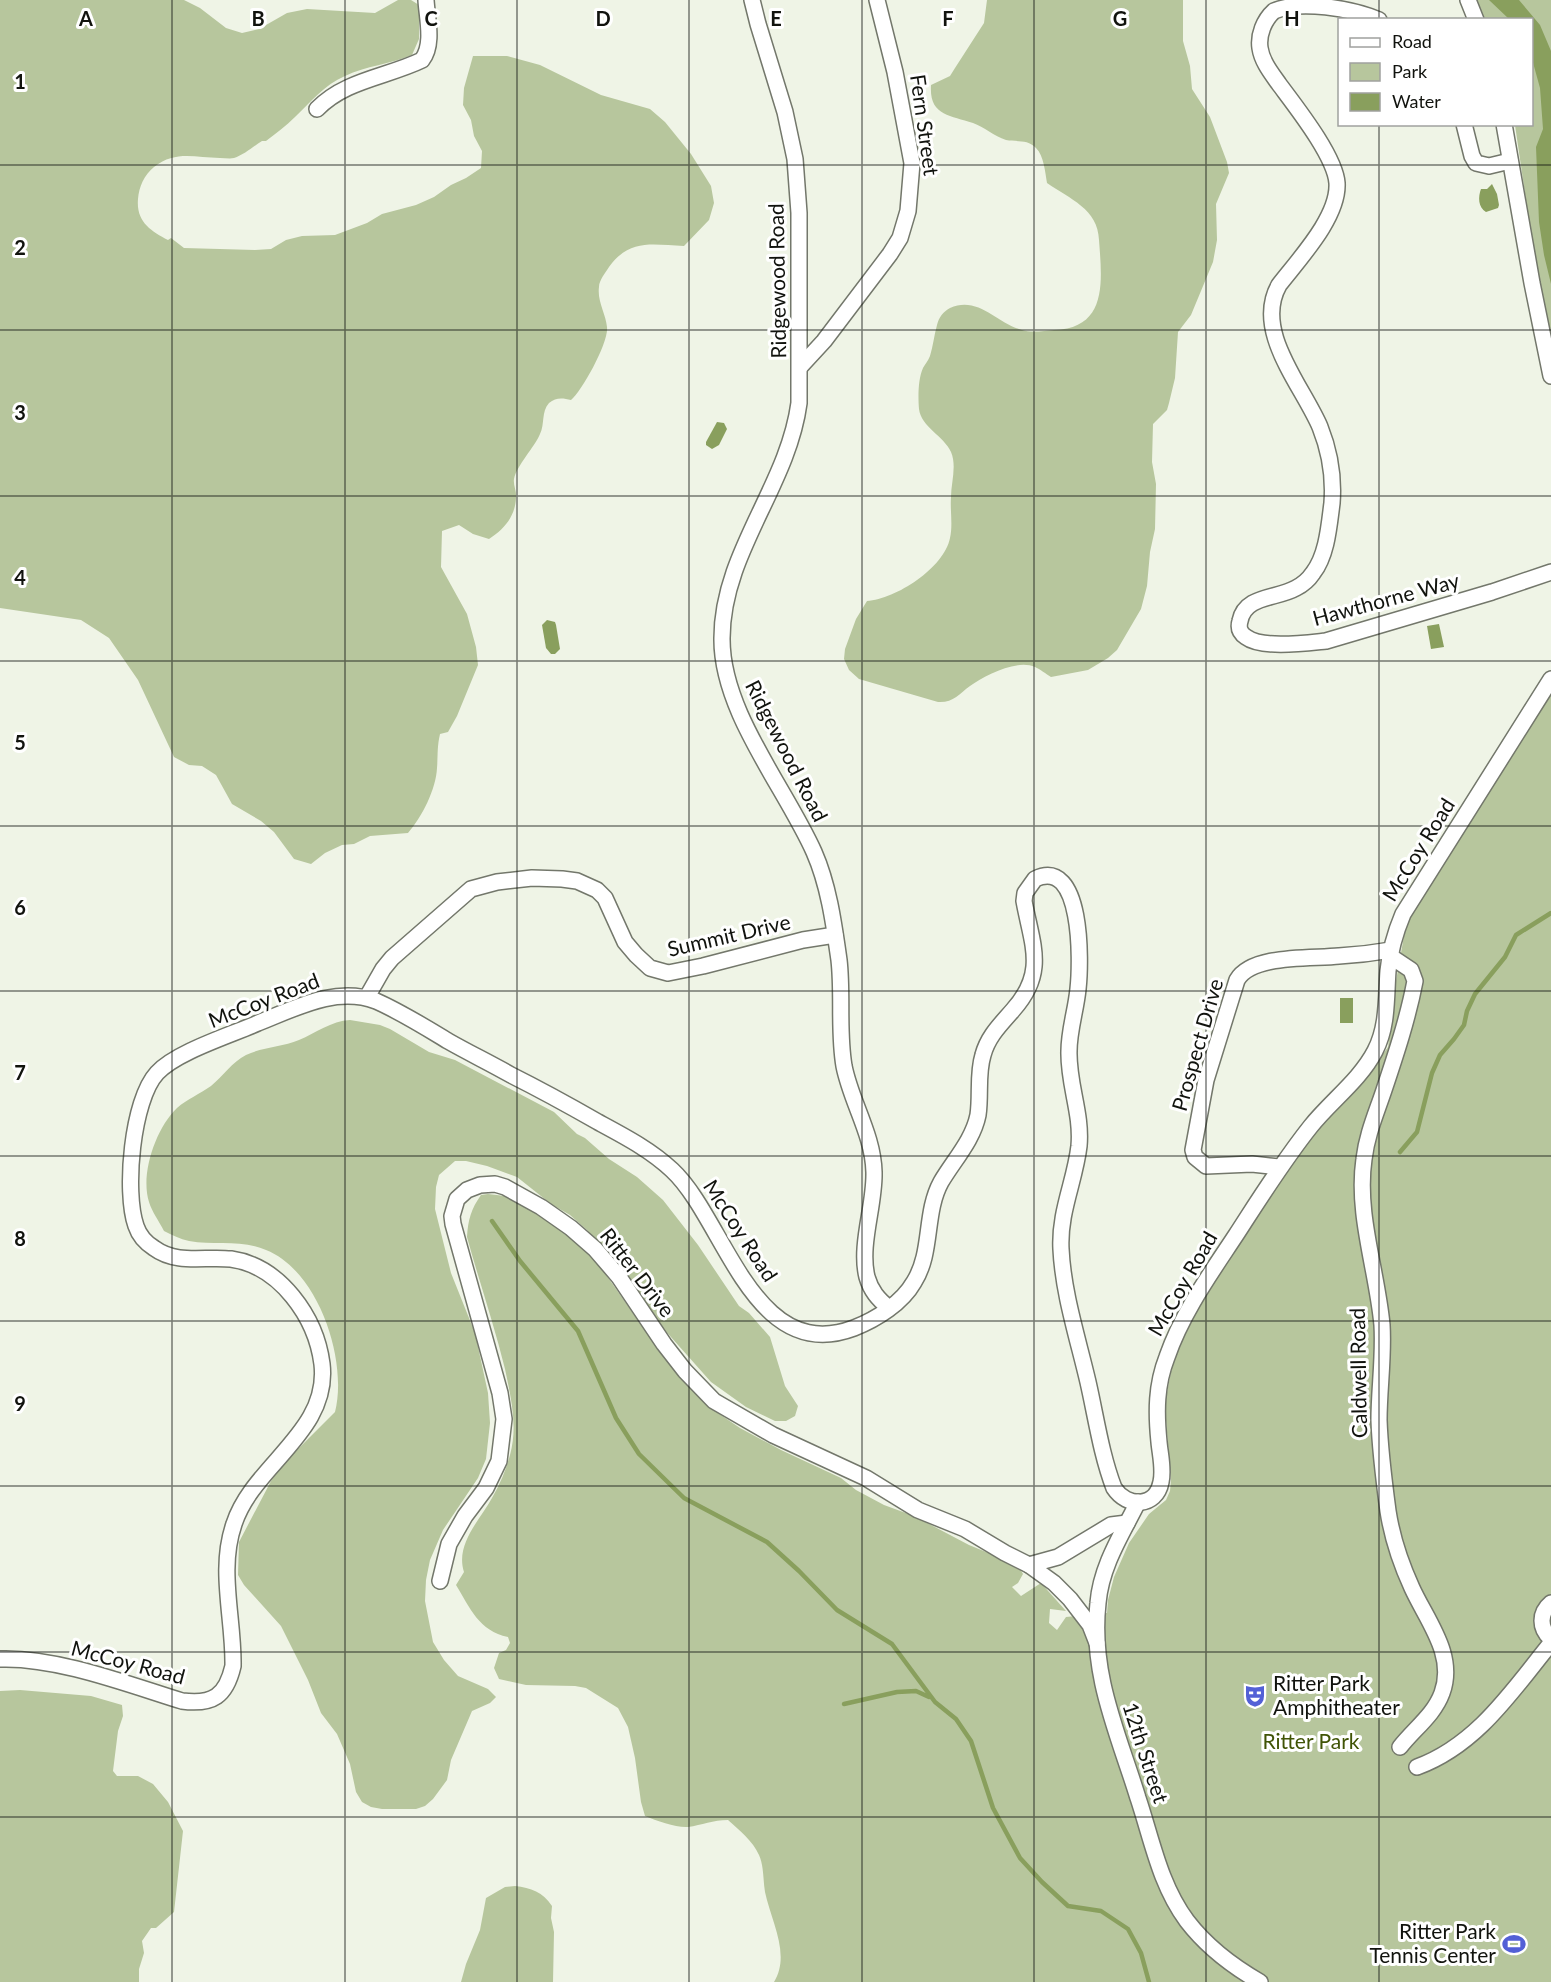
<svg xmlns="http://www.w3.org/2000/svg" width="1551" height="1982" font-family="Lato,sans-serif">
<rect width="100%" height="100%" fill="#eff4e6"/>
<!-- green -->
<g fill="#b7c69d">
<path d="M0,0H184L200,8L226,28L242,33L259,29L287,13L307,9L375,13L398,0H411L419,5V39L412,55C390,64 366,66 345,76C324,85 311,102 295,117C286,126 276,133 266,141H262C254,146 244,155 234,158C230,159 225,158 220,158C195,158 176,150 154,167C144,175 139,187 138,199C136,222 151,231 168,240L171,238L184,248L255,250L271,249L286,240L302,236L335,235L367,223L382,214L416,205L434,197L451,185L466,178L481,168L482,151L474,136L471,120L463,105L464,88L473,56H507L540,65L601,95L650,109L665,122L691,154L711,186L714,203L709,220L684,246C653,245 630,238 609,267C606,272 599,280 599,287C597,301 606,314 607,327C609,342 582,391 571,400C563,398 556,397 549,403C541,412 545,424 540,434C534,448 517,465 514,479C513,485 517,492 516,498C515,517 504,529 489,539L473,534L459,525L442,531L441,567L467,614L476,647L478,665L457,716L448,732L440,734C437,747 438,755 437,768C436,789 422,817 408,833L370,836L354,844L342,845L325,853L311,864L294,859L274,832L261,821L232,804L216,775L202,766L189,765L174,757L138,680L109,638L81,620L0,608Z"/>
<path d="M987,0H1183V41L1190,66L1192,89L1210,117L1227,162L1229,173L1216,204L1217,240L1213,262L1191,315L1178,332L1175,378L1169,403L1167,410L1153,424L1152,462L1156,484L1155,529L1150,552L1147,586L1141,609L1117,650L1108,658L1088,670L1051,677C1046,674 1040,669 1035,667C1017,659 985,675 970,686C959,694 953,703 938,702L859,679L849,670L844,659L845,649L856,619L867,601C896,599 944,568 950,538C953,525 950,511 951,497C951,483 957,466 951,452C944,436 921,427 919,409C918,397 918,379 923,368C925,364 928,361 930,356C933,346 934,336 937,325C939,317 943,312 950,308C978,295 998,324 1022,330C1031,333 1044,331 1054,330C1108,328 1102,281 1099,240C1098,209 1070,199 1047,183C1045,172 1044,156 1036,148C1028,139 1017,142 1006,140C994,136 984,127 973,123C950,115 929,116 931,85L950,76L955,68L984,23Z"/>
<polygon points="1477,0 1551,0 1551,345 1535,262 1515,125 1532,124 1532,20 1484,19"/>
<path d="M1551,690V1982H774C791,1954 771,1921 765,1892C763,1880 764,1866 759,1855C753,1841 739,1830 728,1820C713,1820 702,1825 688,1827C677,1828 657,1821 645,1816L641,1802L635,1758L628,1727L618,1708L586,1688L575,1686L526,1685L499,1679L494,1668L499,1653L506,1650L510,1643L508,1637C479,1631 470,1608 456,1585L464,1572C455,1544 480,1520 492,1498C500,1484 506,1470 510,1455C518,1426 511,1398 505,1369C494,1324 479,1281 467,1237C468,1220 471,1209 481,1195L488,1194L505,1196L563,1229L584,1247L607,1276L665,1359L712,1409L740,1428L781,1450L841,1478L856,1490L884,1505L914,1516L969,1545L1018,1565L1023,1574L1018,1583L1012,1587L1021,1596L1041,1583L1066,1611L1050,1609L1049,1623L1057,1630L1066,1617L1107,1613L1108,1600L1114,1577L1129,1543L1149,1514L1166,1500L1170,1491L1171,1480L1166,1420V1398L1174,1356L1195,1312L1288,1166L1315,1132L1367,1076L1388,1047L1396,981L1404,936L1413,907Z"/>
<path d="M350,1020L380,1025L390,1029L429,1052L455,1060L554,1112L577,1134L585,1138L609,1159L637,1177L663,1200L698,1245L739,1306L749,1313L770,1337L785,1386L798,1406L795,1416L786,1421H775L746,1407L711,1382L662,1327L587,1230L570,1215L551,1204L517,1177L487,1166L466,1161H455L439,1175L436,1187L435,1209L451,1273L475,1333L488,1393L490,1423L486,1459L478,1478L443,1530L430,1560L426,1580L425,1601L433,1642L444,1660L458,1676L488,1689L496,1697L490,1703L472,1711L451,1760L447,1780L433,1799L425,1806L416,1809H382L371,1807L362,1802L356,1792L350,1764L337,1734L321,1713L308,1680L281,1626L244,1585L238,1575L239,1542L271,1481L285,1462L335,1412C348,1361 319,1271 266,1250C241,1239 215,1246 189,1241C180,1239 172,1235 164,1231C159,1221 152,1212 149,1202C140,1174 156,1128 177,1108C187,1099 200,1094 211,1086C223,1076 232,1062 246,1055C263,1047 282,1047 299,1040C316,1033 331,1021 350,1020Z"/>
<polygon points="20,1690 91,1696 122,1705 123,1716 118,1731 113,1771 117,1776 138,1776 153,1784 168,1802 183,1831 174,1912 156,1928 151,1928 142,1941 144,1953 139,1969 139,1982 0,1982 0,1691"/>
<path d="M515,1886C531,1888 543,1892 552,1906L551,1918L554,1932L553,1982H461L466,1964L480,1930L486,1898L505,1887Z"/>
</g>
<!-- water -->
<g fill="#899f5d">
<polygon points="1489,0 1519,0 1540,25 1551,51 1551,284 1544,255 1539,222 1536,147 1543,129 1540,88 1532,59 1532,20 1509,19"/>
<path d="M1492,184L1497,194L1499,205L1498,208L1486,212C1478,207 1478,197 1481,189H1487Z"/>
<polygon points="717,422 724,423 727,429 719,445 712,449 706,445 706,442"/>
<polygon points="547,620 555,622 556,625 560,649 555,654 551,654 546,648 542,625"/>
<polygon points="1439,624 1444,647 1431,649 1427,626"/>
<rect x="1340" y="998" width="13" height="25"/>
</g>
<g fill="none" stroke-linecap="round" stroke-linejoin="round">
<!-- stream -->
<g stroke="#899f5d" stroke-width="4.5">
<polyline points="1400,1152 1417,1132 1432,1073 1440,1055 1454,1039 1464,1025 1467,1011 1475,994 1505,957 1516,935 1551,913"/>
<polyline points="492,1221 520,1261 578,1331 616,1418 639,1454 684,1498 767,1542 799,1571 837,1610 892,1644 935,1702 956,1719 971,1741 993,1808 1020,1858 1042,1882 1068,1906 1101,1911 1128,1929 1141,1953 1149,1982"/>
<polyline points="844,1704 897,1692 916,1691 929,1697"/>
</g>
<!-- minor casing -->
<g stroke="#73776b" stroke-width="18">
<g id="minor">
<path d="M752,0L758,24L785,112L795,159L799,213V403C788,486 722,553 722,638C721,711 785,787 814,852C829,886 834,925 839,960C843,995 838,1031 844,1066C851,1102 873,1134 874,1172C875,1205 859,1245 867,1277C871,1291 878,1299 889,1308"/>
<polyline points="1468,0 1476,20"/>
<path d="M1379,20C1351,8 1300,0 1274,11C1264,20 1258,35 1260,48C1262,62 1272,74 1279,84C1296,107 1335,156 1337,183C1339,217 1299,259 1279,285C1253,331 1302,385 1320,427C1330,452 1334,477 1332,503C1329,526 1327,555 1313,573C1309,579 1302,585 1296,588C1277,599 1245,595 1240,621C1238,628 1240,633 1246,637C1262,649 1306,643 1326,641L1492,592L1551,572"/>
<path d="M317,109C345,80 387,77 422,60C434,45 427,18 426,0"/>
<polyline points="1464,124 1472,156 1476,163 1489,166 1510,161"/>
<polyline points="1504,124 1532,283 1551,376"/>
<polyline points="800,367 824,341 890,254 900,238 908,211 912,163 895,72 877,0"/>
<path d="M1390,956L1411,970L1415,981C1408,1018 1396,1054 1384,1090C1376,1114 1367,1134 1364,1159C1356,1214 1377,1270 1382,1325C1384,1357 1379,1389 1379,1420C1380,1450 1384,1481 1388,1511C1392,1537 1401,1564 1412,1588C1427,1621 1456,1655 1442,1693C1434,1715 1414,1729 1400,1747"/>
<polyline points="367,997 383,969 392,958 471,889 497,882 532,878 562,879 577,881 597,890 605,898 625,942 636,955 650,968 668,973 703,966 803,940 835,935"/>
<path d="M1279,1167L1252,1164L1206,1166L1195,1157L1193,1150L1206,1080L1237,980C1252,954 1312,959 1339,956C1357,955 1374,953 1391,950"/>
<path d="M1138,1502C1122,1534 1101,1566 1098,1603C1090,1674 1118,1733 1138,1798C1152,1840 1160,1885 1187,1921C1207,1947 1232,1966 1260,1982"/>
<polyline points="1029,1565 1058,1557 1111,1525 1127,1523"/>
<polyline points="440,1581 449,1544 465,1516 486,1488 499,1461 504,1419 500,1393 453,1224 452,1216 457,1199 467,1190 480,1185 495,1184 505,1187 541,1207 571,1228 595,1249 619,1277 664,1344 685,1371 714,1401 773,1435 866,1478 918,1510 965,1529 1005,1553 1029,1565 1054,1583 1070,1599 1090,1625 1097,1643"/>
<path d="M1551,1603C1539,1613 1539,1628 1551,1639"/>
<path d="M0,1659C57,1657 127,1684 182,1701C213,1705 226,1696 233,1666C234,1619 218,1570 234,1524C253,1465 330,1432 322,1364C316,1317 280,1266 231,1259C205,1256 177,1265 154,1248C146,1243 139,1235 136,1226C124,1192 132,1100 157,1073C176,1052 231,1035 258,1023C296,1008 336,986 376,1001C401,1012 425,1027 448,1041C469,1053 490,1063 511,1075C541,1090 570,1106 598,1122C624,1136 651,1150 672,1170C725,1219 753,1366 854,1328C877,1319 902,1303 914,1282C933,1252 924,1213 941,1182C954,1160 973,1140 978,1115C981,1095 977,1074 983,1055C988,1036 1001,1024 1013,1010C1047,972 1032,945 1024,901L1025,893L1035,879C1083,856 1081,962 1078,989C1076,1010 1069,1030 1069,1051C1068,1084 1082,1113 1079,1146C1075,1181 1059,1212 1061,1249C1063,1293 1078,1339 1088,1382C1096,1417 1101,1454 1114,1488C1127,1508 1156,1508 1161,1482C1164,1469 1160,1454 1159,1442C1156,1412 1156,1385 1167,1357C1182,1313 1211,1273 1236,1235C1260,1198 1283,1161 1311,1126C1331,1101 1360,1080 1375,1051C1388,1026 1386,998 1388,971C1390,951 1395,933 1403,914L1551,679"/>
<path d="M1417,1767C1477,1745 1512,1691 1551,1643"/>
</g>
</g>
<!-- minor -->
<use href="#minor" stroke="#fff" stroke-width="15"/>
</g>
<!-- grid -->
<path fill="none" stroke="#11130e" stroke-width="1.5" stroke-opacity="0.55" d="M172,0V1982M345,0V1982M517,0V1982M689,0V1982M862,0V1982M1034,0V1982M1206,0V1982M1379,0V20M1379,124V1982M0,165H1551M0,330H1551M0,496H1551M0,661H1551M0,826H1551M0,991H1551M0,1156H1551M0,1321H1551M0,1486H1551M0,1652H1551M0,1817H1551"/>
<!-- icons -->
<defs>
<g id="theatre-bare" transform="scale(1.8)"><path d="M-5-5.5Q0-4 5-5.5V0Q5 5 0 6Q-5 5-5 0ZM-3.3-2.5H-1v1.5H-3.3ZM1-2.5H3.3v1.5H1ZM-2.8 1Q0 5.5 2.8 1Z" fill="#5360d6" stroke="#fff" stroke-width="2.5" paint-order="stroke"/></g>
<g id="stadium-bare" transform="scale(1.8)"><path d="M0-5a6.5 5 0 1 0 0 10a6.5 5 0 1 0 0-10ZM-3.5-1.8h7v3.6h-7Z" fill="#5360d6" stroke="#fff" stroke-width="2.5" paint-order="stroke"/></g>
</defs>
<g fill-rule="evenodd">
<use href="#theatre-bare" x="1255" y="1696"/>
<use href="#stadium-bare" x="1514" y="1944"/>
</g>
<g text-anchor="middle" stroke-width="6" stroke-linejoin="round" paint-order="stroke">
<!-- street labels -->
<g font-size="21" fill="#11130e" stroke="#fff">
<text transform="translate(924 125) rotate(82)" y="7">Fern Street</text>
<text transform="translate(778 281) rotate(-91)" y="7">Ridgewood Road</text>
<text transform="translate(1386 600) rotate(-15)" y="7">Hawthorne Way</text>
<text transform="translate(786 751) rotate(63)" y="7">Ridgewood Road</text>
<text transform="translate(1419 850) rotate(-58)" y="7">McCoy Road</text>
<text transform="translate(729 936) rotate(-13)" y="7">Summit Drive</text>
<text transform="translate(264 1001) rotate(-21)" y="7">McCoy Road</text>
<text transform="translate(1198 1045) rotate(-74)" y="7">Prospect Drive</text>
<text transform="translate(740 1231) rotate(57)" y="7">McCoy Road</text>
<text transform="translate(637 1273) rotate(52)" y="7">Ritter Drive</text>
<text transform="translate(1183 1284) rotate(-60)" y="7">McCoy Road</text>
<text transform="translate(1359 1373) rotate(-91)" y="7">Caldwell Road</text>
<text transform="translate(128 1663) rotate(15)" y="7">McCoy Road</text>
<text transform="translate(1145 1753) rotate(72)" y="7">12th Street</text>
</g>
<!-- poi labels -->
<g font-size="21" fill="#11130e" stroke="#fff" text-anchor="start">
<text x="1273" y="1691">Ritter Park<tspan x="1273" dy="24">Amphitheater</tspan></text>
<text x="1496" y="1939" text-anchor="end">Ritter Park<tspan x="1496" dy="24">Tennis Center</tspan></text>
</g>
<!-- park labels -->
<g font-size="21" fill="#405406" stroke="#fff">
<text x="1311" y="1749">Ritter Park</text>
</g>
</g>
<g font-size="20" text-anchor="middle" font-weight="bold" fill="#11130e" stroke="#fff" stroke-width="6" stroke-linejoin="round" paint-order="stroke">
<text x="86" y="26">A</text>
<text x="258" y="26">B</text>
<text x="431" y="26">C</text>
<text x="603" y="26">D</text>
<text x="776" y="26">E</text>
<text x="948" y="26">F</text>
<text x="1120" y="26">G</text>
<text x="1292" y="26">H</text>
<text x="20" y="89">1</text>
<text x="20" y="255">2</text>
<text x="20" y="420">3</text>
<text x="20" y="585">4</text>
<text x="20" y="750">5</text>
<text x="20" y="915">6</text>
<text x="20" y="1080">7</text>
<text x="20" y="1246">8</text>
<text x="20" y="1411">9</text>
</g>
<!-- legend -->
<rect x="1338" y="18" width="195" height="108" fill="#ffffff" stroke="#a0a19f" stroke-width="1.5"/>
<rect x="1350" y="38" width="30" height="9" fill="#ffffff" stroke="#a0a19f" stroke-width="1.5"/>
<text x="1392" y="48" font-size="18" fill="#11130e">Road</text>
<rect x="1350" y="63" width="30" height="18" fill="#b7c69d" stroke="#a0a19f" stroke-width="1.5"/>
<text x="1392" y="78" font-size="18" fill="#11130e">Park</text>
<rect x="1350" y="93" width="30" height="18" fill="#899f5d" stroke="#a0a19f" stroke-width="1.5"/>
<text x="1392" y="108" font-size="18" fill="#11130e">Water</text>
</svg>
